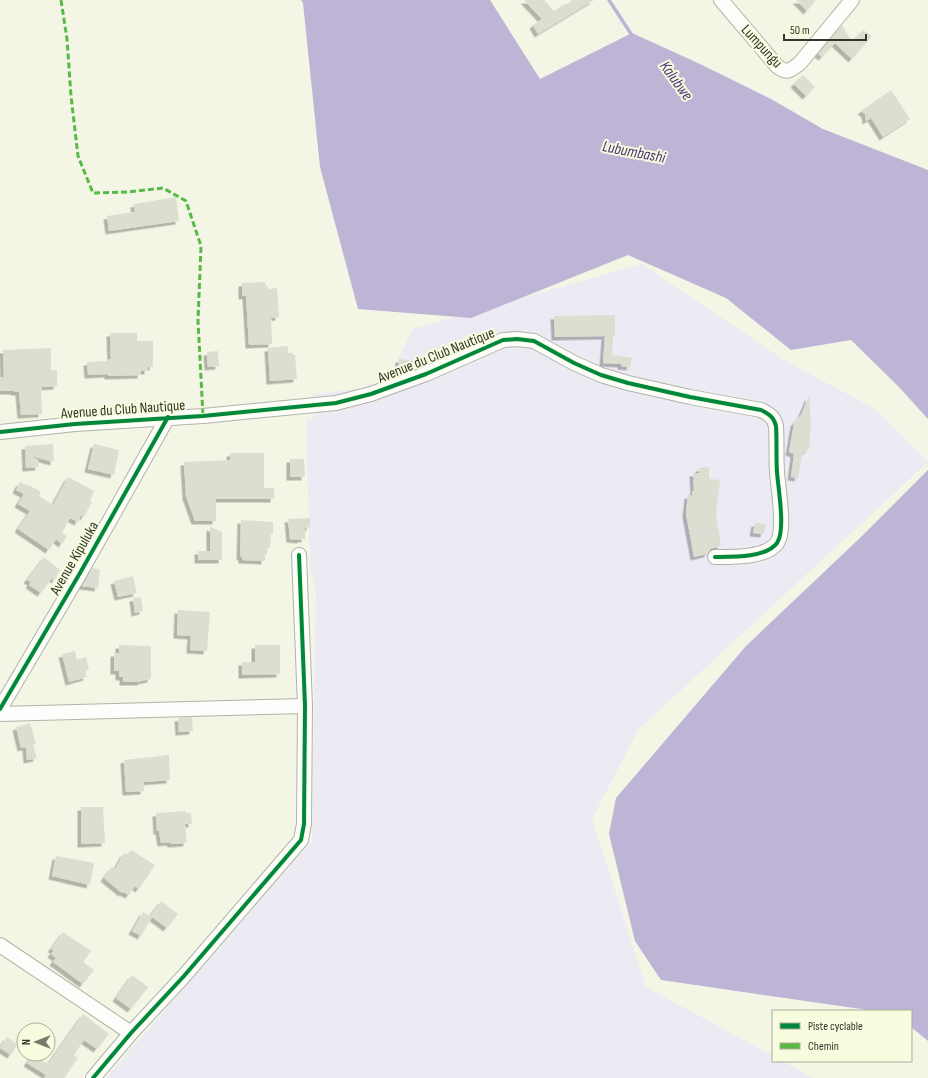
<svg xmlns="http://www.w3.org/2000/svg" width="928" height="1078" font-family="'Sofia Sans Condensed',sans-serif">
<defs>
<filter id="shadow"><feDropShadow dx="-3.5" dy="3.5" stdDeviation="0" flood-color="#0004"/></filter>
</defs>
<rect width="100%" height="100%" fill="#f3f6e5"/>
<!-- green -->
<polygon fill="#eceaf3" points="642,264 784,360 875,409 928,461 928,462 638,730 592,819 646,987 773,1056 773,1061 782,1061 813,1078 106,1078 312,841 316,591 310,568 306,420 314,418 314,394 357,389 388,379 413,329"/>
<!-- water -->
<g fill="#bdb4d6">
<polygon points="301,0 490,0 540,79 632,33 700,64 771,99 823,129 928,170 928,419 898,386 851,340 791,350 726,298 628,255 471,318 358,309 320,167 303,3"/>
<polygon points="928,470 928,1041 911,1027 911,1011 875,1011 661,980 635,941 609,834 616,798 746,646 861,537"/>
</g>
<g fill="none" stroke-linecap="round" stroke-linejoin="round">
<!-- stream -->
<polyline stroke="#bdb4d6" stroke-width="3.5" points="609,0 633,37"/>
</g>
<!-- building -->
<g fill="#dcded1" filter="url(#shadow)">
<polygon points="524,0 544,0 554,11 564,4 565,5 572,1 571,0 594,0 538,34 533,25 542,19"/>
<polygon points="796,0 816,0 807,11"/>
<polygon points="842,25 852,42 863,30 872,36 852,59 835,43 822,57 818,54"/>
<polygon points="803,75 815,87 806,96 794,84"/>
<polygon points="891,90 910,119 883,137 871,118 866,121 865,114 861,111"/>
<polygon points="176,197 179,221 109,231 107,216 135,212 134,204"/>
<polygon points="264,282 269,289 277,288 279,317 271,318 272,344 249,345 246,296 242,296 242,283"/>
<polygon points="615,315 615,336 613,336 612,355 632,358 630,367 621,366 621,364 603,363 605,336 555,337 554,316"/>
<polygon points="110,333 137,333 137,341 153,341 153,367 148,367 148,371 141,371 141,375 108,376 108,374 88,375 87,362 108,361 108,359 111,359"/>
<polygon points="288,346 288,353 293,353 293,355 295,355 297,379 270,381 268,348"/>
<polygon points="51,348 51,370 57,370 57,386 42,387 42,390 41,390 42,414 21,415 19,392 14,392 14,391 0,391 0,377 4,377 3,350"/>
<polygon points="218,351 219,366 208,367 207,352"/>
<polygon points="399,359 416,361 415,369 407,372 398,371"/>
<polygon points="809,396 811,424 809,449 802,454 798,478 791,477 794,454 789,452 794,423 801,415"/>
<polygon points="53,444 54,462 31,456 38,460 39,467 26,468 25,446"/>
<polygon points="94,444 119,450 114,475 88,469"/>
<polygon points="230,453 264,453 264,488 274,488 274,499 216,499 216,521 195,521 186,496 184,462 230,460"/>
<polygon points="290,459 304,459 305,477 290,477"/>
<polygon points="709,467 709,479 720,480 716,514 721,546 709,549 710,550 707,554 694,557 686,514 688,495 692,495 692,491 694,491 693,473 699,473 699,468"/>
<polygon points="68,477 94,491 90,501 92,502 84,517 81,515 78,522 70,518 62,533 67,536 62,544 56,539 49,550 18,529 30,511 18,504 24,494 16,490 20,482 28,486 27,484 41,492 39,496 53,505"/>
<polygon points="310,518 310,527 305,528 305,539 301,539 301,540 290,539 288,519"/>
<polygon points="241,520 273,522 273,534 271,534 270,548 267,548 267,554 265,554 265,561 242,560 242,557 240,556"/>
<polygon points="755,523 765,524 764,534 753,533"/>
<polygon points="210,527 222,532 222,560 198,560 198,551 210,551"/>
<polygon points="44,557 60,570 55,580 52,578 41,593 29,585 31,582 27,580"/>
<polygon points="92,568 100,569 98,588 82,586"/>
<polygon points="133,576 137,593 118,597 114,581"/>
<polygon points="141,597 143,611 135,613 133,598"/>
<polygon points="178,610 210,612 207,651 190,650 191,636 177,635"/>
<polygon points="119,645 151,646 151,679 141,681 141,682 123,682 123,677 119,677 119,671 114,671 114,653 119,653"/>
<polygon points="255,645 280,645 280,674 242,675 242,662 255,662"/>
<polygon points="75,651 77,660 86,657 89,670 85,671 87,677 69,682 62,654"/>
<polygon points="192,717 193,731 179,732 178,718"/>
<polygon points="30,723 36,744 33,745 37,758 27,760 26,747 21,748 16,727"/>
<polygon points="169,755 170,780 144,782 144,791 126,792 124,760"/>
<polygon points="81,807 103,807 105,843 81,844"/>
<polygon points="186,811 186,813 191,813 192,824 185,824 187,843 171,844 170,842 161,843 159,831 157,831 156,813"/>
<polygon points="131,850 155,865 139,889 135,886 129,895 123,892 122,893 104,878 112,867 115,869 124,853 127,855"/>
<polygon points="56,856 94,863 90,885 52,876"/>
<polygon points="161,901 178,914 167,928 152,917 141,936 132,931 143,912 151,917 150,916"/>
<polygon points="63,932 91,951 83,962 94,970 83,984 53,962 56,958 51,954 54,950 51,949"/>
<polygon points="132,975 148,987 131,1009 116,998"/>
<polygon points="83,1014 109,1034 97,1049 84,1040 74,1055 78,1058 64,1078 44,1078 46,1075 27,1063 33,1054 48,1064"/>
<polygon points="7,1037 17,1044 11,1055 0,1048"/>
</g>
<g fill="none" stroke-linecap="round" stroke-linejoin="round">
<!-- minor casing -->
<g stroke="#b1b3a6" stroke-width="16">
<g id="minor">
<path d="M721,0L777,66C787,74 790,71 800,63L852,0"/>
<path d="M0,432L75,424L203,416L336,403L371,394L426,374L503,340L517,339L534,341L574,363L601,375L628,383L690,397L761,410C769,414 774,417 776,426C777,441 776,457 777,472C778,488 786,530 777,543C766,558 732,557 715,557"/>
<polyline points="0,709 80,573 168,417"/>
<polyline points="0,714 305,706"/>
<polyline points="0,945 131,1033"/>
<polyline points="93,1078 131,1033 184,976 301,840 304,824 305,706 299,555"/>
</g>
</g>
<!-- minor -->
<use href="#minor" stroke="#fdfefb" stroke-width="14"/>
<!-- quiet -->
<polyline stroke="#58b947" stroke-width="3" stroke-dasharray="6 3" stroke-linecap="butt" points="61,0 67,39 71,96 78,156 93,193 127,192 163,188 186,201 201,246 198,321 203,416"/>
<!-- cycleway casing -->
<g stroke="#f7fcdf" stroke-width="6">
<g id="cycleway">
<path d="M0,432L75,424L203,416L336,403L371,394L426,374L503,340L517,339L534,341L574,363L601,375L628,383L690,397L761,410C769,414 774,417 776,426C777,441 776,457 777,472C778,488 786,530 777,543C766,558 732,557 715,557"/>
<polyline points="0,709 80,573 168,417"/>
<polyline points="93,1078 131,1033 184,976 301,840 304,824 305,706 299,555"/>
</g>
</g>
<!-- cycleway -->
<use href="#cycleway" stroke="#00873e" stroke-width="4"/>
</g>
<g text-anchor="middle" stroke-width="4" stroke-linejoin="round" paint-order="stroke">
<!-- street labels -->
<g font-size="15" fill="#35372b" stroke="#f7fcdf">
<text transform="translate(762 46) rotate(47)" y="5">Lumpungu</text>
<text transform="translate(436 355) rotate(-22)" y="5">Avenue du Club Nautique</text>
<text transform="translate(123 409) rotate(-4)" y="5">Avenue du Club Nautique</text>
<text transform="translate(74 558) rotate(-60)" y="5">Avenue Kipuluka</text>
</g>
<!-- water labels -->
<g font-size="16" font-style="italic" fill="#4a3478" stroke="#f7fcdf">
<text transform="translate(677 80) rotate(54)" y="6">Kalubwe</text>
<text transform="translate(634 151) rotate(11)" y="6">Lubumbashi</text>
</g>
</g>
<!-- legend -->
<rect x="772" y="1010" width="140" height="52" fill="#f7fcdf" stroke="#a9ad97"/>
<rect x="780" y="1023" width="20" height="6" fill="#00873e" stroke="#a9ad97"/>
<text x="808" y="1030" font-size="12" fill="#35372b">Piste cyclable</text>
<rect x="780" y="1043" width="20" height="6" fill="#58b947" stroke="#a9ad97"/>
<text x="808" y="1050" font-size="12" fill="#35372b">Chemin</text>
<!-- north arrow -->
<g transform="translate(36 1042) rotate(270)"><circle r="19" fill="#f7fcdf" stroke="#a9ad97"/>
<path d="M0-3L7 15L0 10L-7 15Z" fill="#787a6c"/>
<text y="-6" font-size="11" font-weight="bold" text-anchor="middle" fill="#35372b">N</text>
</g>
<!-- scale -->
<path d="M784 34v6h82v-6" fill="none" stroke="#35372b" stroke-width="2"/>
<text x="790" y="34" font-size="12" fill="#35372b" stroke="#f7fcdf" stroke-width="3" paint-order="stroke">50 m</text>
</svg>
